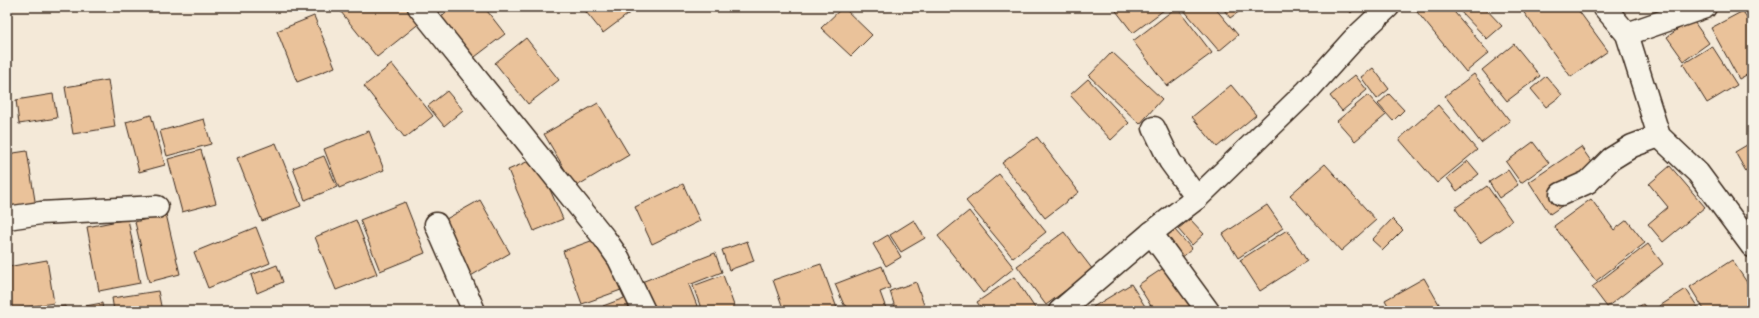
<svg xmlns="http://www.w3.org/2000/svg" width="1759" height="318" font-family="Sriracha,sans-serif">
<rect width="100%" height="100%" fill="#f4e9d8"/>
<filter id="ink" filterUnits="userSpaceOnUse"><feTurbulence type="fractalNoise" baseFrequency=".025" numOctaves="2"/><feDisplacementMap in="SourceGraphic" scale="8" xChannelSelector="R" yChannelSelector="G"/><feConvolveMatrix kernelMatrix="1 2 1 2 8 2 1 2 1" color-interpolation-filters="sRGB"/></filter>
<g filter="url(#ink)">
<!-- building -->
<g fill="#eac29a" stroke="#3b2a1e">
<polygon points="337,7 408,7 421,22 377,57"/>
<polygon points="453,7 484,7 505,34 471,60 439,18"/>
<polygon points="582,7 627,7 631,12 603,33"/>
<polygon points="843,7 872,35 851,56 821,28"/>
<polygon points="1113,7 1168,7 1133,33"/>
<polygon points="1177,7 1212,53 1167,86 1133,41"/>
<polygon points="1185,7 1214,7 1238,35 1219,51 1183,9"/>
<polygon points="1222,7 1246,7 1230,18"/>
<polygon points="1345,7 1356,7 1351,13"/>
<polygon points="1413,7 1450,7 1489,53 1466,72"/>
<polygon points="1456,7 1484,7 1502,26 1487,39"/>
<polygon points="1527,7 1576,7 1608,51 1571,77 1522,10"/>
<polygon points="1743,11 1752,28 1752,72 1739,79 1711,28"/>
<polygon points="314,16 335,67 297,82 277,31"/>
<polygon points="1692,19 1709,43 1684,61 1667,37"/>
<polygon points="526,38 559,80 528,104 495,63"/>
<polygon points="1514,44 1540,76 1507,101 1482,70"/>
<polygon points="1712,46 1737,85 1707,103 1683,64"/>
<polygon points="1112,52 1162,99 1140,124 1089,76"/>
<polygon points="392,64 433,116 405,138 364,86"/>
<polygon points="1373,68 1389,89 1377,99 1361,77"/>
<polygon points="1474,74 1510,121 1481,143 1445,96"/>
<polygon points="1355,75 1367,90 1342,111 1330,96"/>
<polygon points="1546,76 1562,95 1546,107 1531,89"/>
<polygon points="1088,79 1129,123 1111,140 1070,95"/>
<polygon points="108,80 115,127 73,134 65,87"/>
<polygon points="1231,85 1256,115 1217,147 1192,117"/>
<polygon points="447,91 463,110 444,126 428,106"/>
<polygon points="53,94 57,118 19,124 16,100"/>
<polygon points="1389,94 1404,110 1393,121 1378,104"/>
<polygon points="1368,95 1386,115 1355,141 1337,121"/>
<polygon points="598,103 629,155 575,187 544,134"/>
<polygon points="1438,105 1477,150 1437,183 1399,139"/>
<polygon points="151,115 165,165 139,172 126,122"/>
<polygon points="204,119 211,144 167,156 160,131"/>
<polygon points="369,131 384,170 339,188 324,149"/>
<polygon points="1037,137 1079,192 1045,218 1002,163"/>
<polygon points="1533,142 1549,163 1521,183 1506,162"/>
<polygon points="1752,142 1752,182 1735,152"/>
<polygon points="276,143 301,206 262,221 237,158"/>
<polygon points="1581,147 1603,178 1550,214 1529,182"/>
<polygon points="201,150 216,203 182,212 168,159"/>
<polygon points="27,151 37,213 7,218 7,154"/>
<polygon points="324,156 337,187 305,200 293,168"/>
<polygon points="536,158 563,219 534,231 508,170"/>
<polygon points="1468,161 1479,174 1457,191 1447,178"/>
<polygon points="1325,164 1376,220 1341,251 1290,195"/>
<polygon points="1670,166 1705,207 1663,242 1648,224 1668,207 1649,184"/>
<polygon points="1508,170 1518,185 1499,198 1489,182"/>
<polygon points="999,174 1046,232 1013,258 966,201"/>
<polygon points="683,184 700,221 652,244 635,207"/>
<polygon points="1487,186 1512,221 1480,243 1455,208"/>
<polygon points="1591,199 1614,230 1627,220 1645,243 1596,281 1554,226"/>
<polygon points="480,200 510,253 469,277 439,223"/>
<polygon points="405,202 425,253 380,271 360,220"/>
<polygon points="1267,205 1283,228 1238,258 1223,234"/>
<polygon points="969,211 1014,268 983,293 938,236"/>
<polygon points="166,214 180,274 149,282 135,222"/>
<polygon points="128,219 140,283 99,291 87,227"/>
<polygon points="1190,219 1204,234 1192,245 1178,229"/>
<polygon points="1392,219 1403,230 1383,250 1372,240"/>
<polygon points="356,220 377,274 336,290 315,237"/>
<polygon points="914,220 925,238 901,252 890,235"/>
<polygon points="256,227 270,263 208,288 194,252"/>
<polygon points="1174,229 1192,249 1180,259 1162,239"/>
<polygon points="1287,230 1307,261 1260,291 1240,260"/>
<polygon points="1064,232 1093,270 1046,305 1017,266"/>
<polygon points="888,235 901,257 886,266 873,244"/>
<polygon points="602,237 621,290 582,304 563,251"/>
<polygon points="747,241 754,261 729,270 722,250"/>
<polygon points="1648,244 1663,264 1607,307 1592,287"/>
<polygon points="715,253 722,272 689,285 699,311 650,311 639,283"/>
<polygon points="47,260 54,303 7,310 7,267"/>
<polygon points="1732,260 1752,290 1752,311 1705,311 1690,287"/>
<polygon points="821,264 838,311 784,311 773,280"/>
<polygon points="277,265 283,282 257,293 251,275"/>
<polygon points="882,266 890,288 880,292 887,311 849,311 846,305 844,305 835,284"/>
<polygon points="1165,267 1193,311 1154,311 1138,285"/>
<polygon points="723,275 736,311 702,311 693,286"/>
<polygon points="1014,277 1037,311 983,311 977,302"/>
<polygon points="1424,278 1443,311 1391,311 1385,300"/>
<polygon points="916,282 926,311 896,311 890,291"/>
<polygon points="1131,284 1148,311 1096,311 1093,307"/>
<polygon points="1686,289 1700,311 1657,311 1655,309"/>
<polygon points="158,291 162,311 114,311 112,298"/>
<polygon points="635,294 641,311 605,311 603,306"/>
<polygon points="102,303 103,311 69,311 69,309"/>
<polygon points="1643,304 1648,311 1632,311"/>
<polygon points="65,306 66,311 35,311"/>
</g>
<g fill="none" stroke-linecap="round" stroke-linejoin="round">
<!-- minor casing -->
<g stroke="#3b2a1e" stroke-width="25">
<g id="minor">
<polyline points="419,7 605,239 619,259 644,311"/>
<polyline points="1604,7 1627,34 1659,136 1698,173 1752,246"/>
<polyline points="1627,34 1705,7"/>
<polyline points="1154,128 1170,161 1197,198"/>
<polyline points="1561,194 1588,182 1611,159 1632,146 1659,136"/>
<polyline points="7,218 41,213 157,207"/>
<polyline points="436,224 474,311"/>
<polyline points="1151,233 1208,311"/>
<polyline points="1060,311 1151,233 1197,198 1307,91 1354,39 1388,7"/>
</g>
</g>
<!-- minor -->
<use href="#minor" stroke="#f7f3e8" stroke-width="22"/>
</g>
</g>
<!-- margin -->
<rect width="1759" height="318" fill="none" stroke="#f7f3e8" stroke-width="24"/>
<rect x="12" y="12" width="1735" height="294" fill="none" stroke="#3b2a1e" stroke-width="1.5" filter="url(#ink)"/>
</svg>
